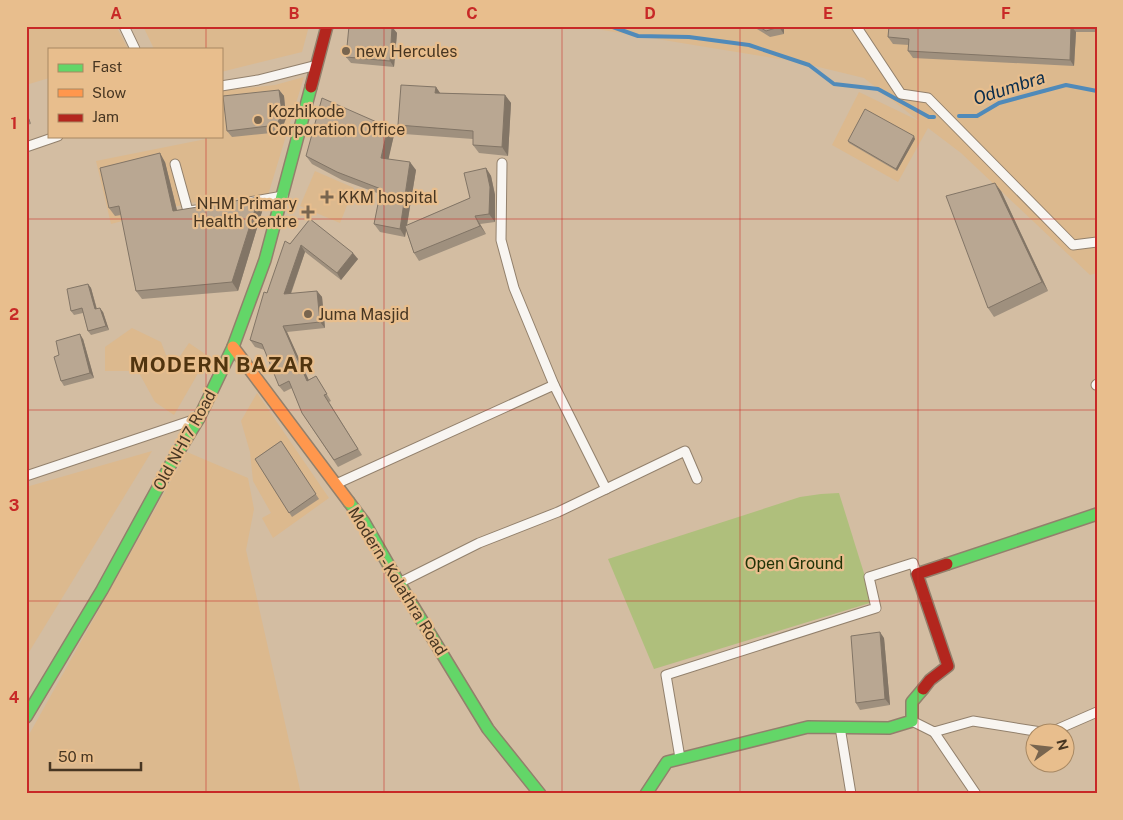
<svg xmlns="http://www.w3.org/2000/svg" width="1123" height="820" font-family="'Public Sans',sans-serif">
<rect width="100%" height="100%" fill="#d3bda2"/>
<!-- built -->
<g fill="#dcb98e">
<polygon points="26,26 116,26 128,49 49,49 49,78 26,85"/>
<polygon points="143,26 309,26 302,52 221,72 221,49 154,49"/>
<polygon points="578,26 1097,26 1097,273 1090,275 961,153 928,128 898,182 832,145 859,92 919,121 864,78 798,62"/>
<polygon points="304,77 268,195 189,203 111,224 96,161 221,136 221,91 275,85"/>
<polygon points="315,171 354,188 340,223 300,206"/>
<polygon points="132,328 161,342 166,355 176,362 189,343 208,356 174,415 155,402 138,371 105,371 105,347"/>
<polygon points="257,393 329,498 273,538 262,518 271,513 253,481 250,452 241,421"/>
<polygon points="152,451 26,657 26,487"/>
<polygon points="187,452 248,478 254,509 246,550 301,794 26,794 26,740"/>
</g>
<!-- green -->
<polygon fill="#afbf7c" points="839,493 873,602 654,669 608,559 800,497 821,494"/>
<g fill="none" stroke-linecap="round" stroke-linejoin="round">
<!-- stream -->
<g stroke="#508ab9" stroke-width="4">
<polyline points="610,26 638,36 689,37 749,45 809,65 834,84 878,89 929,117 934,117"/>
<polyline points="959,116 977,116 999,103 1066,85 1097,91"/>
</g>
<!-- street casing -->
<g stroke="#92806c" stroke-width="11">
<g id="street">
<polyline points="124,26 135,49"/>
<polyline points="856,26 901,94 928,98 1073,245 1097,242"/>
<polyline points="221,86 258,80 317,65"/>
<polyline points="26,147 58,136"/>
<polyline points="502,163 501,240 514,288 554,385"/>
<polyline points="175,164 188,211 196,210"/>
<polyline points="249,202 283,196"/>
<polyline points="1096,385 1097,384"/>
<polyline points="26,476 199,418"/>
<polyline points="336,484 554,385 606,489"/>
<polyline points="399,583 479,543 558,512 685,451 697,479"/>
<polyline points="912,721 934,732 973,721 1041,732"/>
<polyline points="840,727 851,794"/>
<polyline points="934,732 976,794"/>
<polyline points="1051,732 1097,712"/>
<polyline points="680,758 666,675 876,608 869,577 913,563 917,574"/>
</g>
</g>
<!-- fast casing -->
<g stroke="#92806c" stroke-width="14">
<g id="fast">
<polyline points="349,502 364,522 399,583 488,729 540,794"/>
<polyline points="947,564 1097,514"/>
<polyline points="26,717 102,590 172,462 199,418 233,347 265,260 311,87"/>
<polyline points="646,794 667,762 808,727 889,728 912,721 912,702 923,689"/>
</g>
</g>
<!-- slow casing -->
<g stroke="#92806c" stroke-width="14">
<polyline id="slow" points="233,347 349,502"/>
</g>
<!-- jam casing -->
<g stroke="#92806c" stroke-width="14">
<g id="jam">
<polyline points="311,87 327,26"/>
<polyline points="923,689 930,680 948,666 917,574 947,564"/>
</g>
</g>
<!-- street -->
<use href="#street" stroke="#f8f5f1" stroke-width="9"/>
<!-- fast -->
<use href="#fast" stroke="#63d668" stroke-width="11"/>
<!-- slow -->
<use href="#slow" stroke="#ff974d" stroke-width="11"/>
<!-- jam -->
<use href="#jam" stroke="#b3261e" stroke-width="11"/>
</g>
<!-- wall -->
<g fill="#9f907e">
<polygon points="752,26 784,26 784,34 770,37"/>
<polygon points="889,26 1097,26 1097,32 1076,32 1074,66 913,58 908,51 909,45 893,44 888,37"/>
<polygon points="392,27 397,33 394,67 351,63 346,57"/>
<polygon points="436,87 440,93 505,95 511,103 508,156 479,153 473,145 473,139 404,134 398,125"/>
<polygon points="279,90 284,96 286,118 281,132 232,137 227,131"/>
<polygon points="26,110 31,124 26,125"/>
<polygon points="388,127 394,135 388,159 416,170 407,225 470,198 486,168 491,176 495,195 495,222 480,224 486,234 419,261 414,253 406,230 405,237 380,232 374,224 380,194 342,180 312,164 306,156"/>
<polygon points="915,139 897,171 849,143 848,141"/>
<polygon points="165,162 177,210 264,205 238,291 142,299 136,291 121,215 115,216 109,208"/>
<polygon points="1001,191 1048,291 994,317 988,308"/>
<polygon points="310,219 358,259 341,280 305,252 291,294 317,291 322,297 325,328 287,332 308,380 316,376 331,401 329,402 362,455 338,467 302,413 292,388 284,392 279,386 265,350 255,347 250,340 267,293 290,244"/>
<polygon points="88,284 91,288 97,309 103,312 109,330 91,335 88,331 83,313 74,315 71,311"/>
<polygon points="83,339 94,378 64,386 61,381 59,355"/>
<polygon points="281,441 319,499 292,517 255,459"/>
<polygon points="884,638 890,705 860,710 856,703"/>
</g>
<!-- shaded-wall -->
<g fill="#827566">
<polygon points="779,26 784,26 784,34 779,27"/>
<polygon points="1071,26 1076,32 1074,66 1070,60"/>
<polygon points="392,27 397,33 394,67 390,61"/>
<polygon points="436,87 442,96 435,93"/>
<polygon points="279,90 284,96 286,118 281,132 277,125"/>
<polygon points="505,95 511,103 508,156 502,147"/>
<polygon points="26,110 31,124 28,119 26,115"/>
<polygon points="388,127 394,135 387,166 381,158"/>
<polygon points="914,136 915,139 897,171 896,169"/>
<polygon points="160,153 165,162 179,219 173,211"/>
<polygon points="410,162 416,170 405,237 400,229"/>
<polygon points="486,168 491,176 495,195 495,222 489,214"/>
<polygon points="995,183 1001,191 1048,291 1042,282"/>
<polygon points="259,197 264,205 238,291 232,282"/>
<polygon points="475,216 480,224 486,234 480,226"/>
<polygon points="301,245 305,252 288,301 284,294"/>
<polygon points="353,253 358,259 341,280 337,273"/>
<polygon points="88,284 91,288 98,314 95,309"/>
<polygon points="317,291 322,297 325,328 320,322"/>
<polygon points="100,308 103,312 109,330 106,326"/>
<polygon points="283,326 287,332 312,387 307,381"/>
<polygon points="80,334 83,339 94,378 90,373"/>
<polygon points="880,632 884,638 890,705 885,699"/>
</g>
<!-- building -->
<g fill="#b9a792" stroke="#827566">
<polygon points="349,26 392,27 390,61 346,57"/>
<polygon points="758,26 779,26 779,27 766,31"/>
<polygon points="889,26 1071,26 1070,60 908,51 909,39 888,37"/>
<polygon points="401,85 436,87 435,93 505,95 502,147 473,145 473,131 398,125"/>
<polygon points="279,90 282,112 277,125 227,131 223,96"/>
<polygon points="322,98 388,127 381,158 410,162 400,229 374,224 381,189 337,172 306,156"/>
<polygon points="865,109 914,136 896,169 848,141"/>
<polygon points="160,153 173,211 259,197 232,282 136,291 119,206 109,208 100,168"/>
<polygon points="486,168 490,187 489,214 475,216 480,226 414,253 405,226 470,198 464,173"/>
<polygon points="995,183 1042,282 988,308 946,196"/>
<polygon points="310,219 353,253 337,273 301,245 284,294 317,291 320,322 283,326 307,381 316,376 327,394 324,395 358,449 334,460 302,413 289,381 279,386 262,344 250,340 264,292 267,293 285,241 290,244"/>
<polygon points="88,284 95,309 100,308 106,326 88,331 82,308 71,311 67,289"/>
<polygon points="80,334 90,373 61,381 54,357 59,355 56,341"/>
<polygon points="281,441 316,494 289,513 255,459"/>
<polygon points="880,632 885,699 856,703 851,636"/>
</g>
<!-- grid -->
<path fill="none" stroke="#c82927" stroke-width="1" stroke-opacity="0.55" d="M206,26V49M384,26V794M562,26V794M740,26V794M918,26V794M206,136V794M26,219H1097M26,410H1097M26,601H1097"/>
<!-- markers -->
<g fill="#78654f" stroke="#e8be8d" stroke-width="2">
<circle cx="346" cy="51" r="5"/>
<circle cx="258" cy="120" r="5"/>
<path d="M324.5 189.5h5v5h5v5h-5v5h-5v-5h-5v-5h5z"/>
<path d="M305.5 204.5h5v5h5v5h-5v5h-5v-5h-5v-5h5z"/>
<circle cx="308" cy="314" r="5"/>
</g>
<g text-anchor="middle" stroke-width="4.5" stroke-linejoin="round" paint-order="stroke">
<!-- poi labels -->
<g font-size="16" fill="#473622" stroke="#e8be8d" text-anchor="start">
<text x="356" y="57">new Hercules</text>
<text x="268" y="117">Kozhikode<tspan x="268" dy="18">Corporation Office</tspan></text>
<text x="338" y="203">KKM hospital</text>
<text x="297" y="209" text-anchor="end">NHM Primary<tspan x="297" dy="18">Health Centre</tspan></text>
<text x="318" y="320">Juma Masjid</text>
</g>
<!-- street labels -->
<g font-size="16" fill="#473622" stroke="#e8be8d">
<text transform="translate(184 440) rotate(-61)" y="6">Old NH17 Road</text>
<text transform="translate(398 581) rotate(58)" y="6">Modern - Kolathra Road</text>
</g>
<!-- park labels -->
<g font-size="16" fill="#203308" stroke="#e8be8d">
<text x="794" y="569">Open Ground</text>
</g>
<!-- water labels -->
<g font-size="18" font-style="italic" fill="#0a2d4d" stroke="#e8be8d">
<text transform="translate(1009 88) rotate(-18)" y="6">Odumbra</text>
</g>
<!-- district labels -->
<g font-size="21" font-weight="bold" letter-spacing="1" fill="#50340f" stroke="#e8be8d">
<text x="222" y="372">MODERN BAZAR</text>
</g>
</g>
<!-- border -->
<rect width="1123" height="820" fill="none" stroke="#e8be8d" stroke-width="55"/>
<!-- legend -->
<rect x="48" y="48" width="175" height="90" fill="#e8be8d" stroke="#a88862"/>
<rect x="58" y="64" width="25" height="8" fill="#63d668" stroke="#a88862"/>
<text x="92" y="72" font-size="15" fill="#473622">Fast</text>
<rect x="58" y="89" width="25" height="8" fill="#ff974d" stroke="#a88862"/>
<text x="92" y="98" font-size="15" fill="#473622">Slow</text>
<rect x="58" y="114" width="25" height="8" fill="#b3261e" stroke="#a88862"/>
<text x="92" y="122" font-size="15" fill="#473622">Jam</text>
<!-- north arrow -->
<g transform="translate(1050 748) rotate(75)"><circle r="24" fill="#e8be8d" stroke="#a88862"/>
<path d="M0-4L9 19L0 12L-9 19Z" fill="#78654f"/>
<text y="-8" font-size="14" font-weight="bold" text-anchor="middle" fill="#473622">N</text>
</g>
<!-- scale -->
<path d="M50 762v8h91v-8" fill="none" stroke="#473622" stroke-width="2.5"/>
<text x="58" y="762" font-size="15" fill="#473622" stroke="#e8be8d" stroke-width="4" paint-order="stroke">50 m</text>
<rect x="28" y="28" width="1068" height="764" fill="none" stroke="#c82927" stroke-width="2"/>
<g font-size="16" text-anchor="middle" font-weight="bold" fill="#c82927">
<text x="116" y="19">A</text>
<text x="294" y="19">B</text>
<text x="472" y="19">C</text>
<text x="650" y="19">D</text>
<text x="828" y="19">E</text>
<text x="1006" y="19">F</text>
<text x="14" y="129">1</text>
<text x="14" y="320">2</text>
<text x="14" y="511">3</text>
<text x="14" y="703">4</text>
</g>
</svg>
